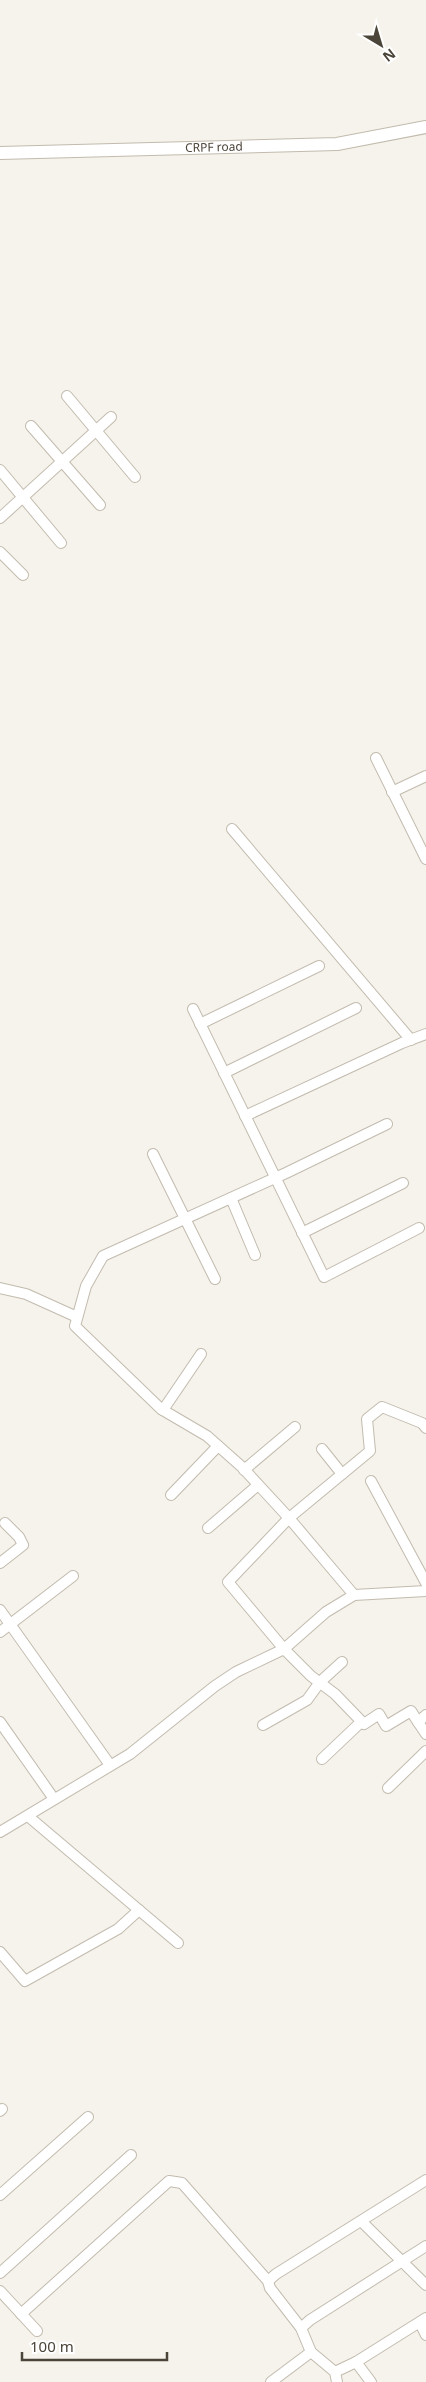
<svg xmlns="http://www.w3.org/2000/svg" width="426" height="2382" font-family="'Noto Sans',sans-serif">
<rect width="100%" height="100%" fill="#f6f3ec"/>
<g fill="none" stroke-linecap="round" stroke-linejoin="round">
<!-- minor casing -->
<g stroke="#c2bbae" stroke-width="12">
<g id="minor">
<polyline points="67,396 135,477"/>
<polyline points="31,426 100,505"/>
<polyline points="0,470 61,543"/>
<polyline points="0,518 111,417"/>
<polyline points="0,552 23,575"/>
<polyline points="376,758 426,859"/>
<polyline points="392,792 426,776"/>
<polyline points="232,829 411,1040"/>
<polyline points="193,1009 324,1277 419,1228"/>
<polyline points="200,1024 319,966"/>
<polyline points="224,1073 356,1008"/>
<polyline points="245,1116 402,1043 426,1034"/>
<polyline points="387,1124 286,1173 103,1256 86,1286 75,1326 161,1409 207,1436 242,1467 289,1518 370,1451 367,1419 382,1407 422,1423 426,1428"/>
<polyline points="153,1154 215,1279"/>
<polyline points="231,1198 255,1255"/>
<polyline points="302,1233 403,1183"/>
<polyline points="0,1288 26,1294 77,1317"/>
<polyline points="163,1410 201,1354"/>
<polyline points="322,1449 342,1474"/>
<polyline points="244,1470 295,1427"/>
<polyline points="371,1481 426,1583"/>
<polyline points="171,1495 218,1446"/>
<polyline points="208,1528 258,1485"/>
<polyline points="0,1563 23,1545 19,1537 5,1523"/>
<polyline points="354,1595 289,1518 228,1582 284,1649 311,1676 335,1694 364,1724 379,1714 386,1726 411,1711 418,1722 426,1715"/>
<polyline points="0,1610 110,1765"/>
<polyline points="0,1632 73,1576"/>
<polyline points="0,1722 54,1799"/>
<polyline points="418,1722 426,1734"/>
<polyline points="263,1725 307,1700 320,1682 342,1662"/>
<polyline points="322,1759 361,1722"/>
<polyline points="388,1788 426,1751"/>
<polyline points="29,1817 178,1943"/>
<polyline points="0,1832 130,1754 215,1686 236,1672 284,1649 326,1612 354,1595 426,1591"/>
<polyline points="0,1952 25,1981 118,1929 139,1910"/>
<polyline points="0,2111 2,2109"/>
<polyline points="0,2195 88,2117"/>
<polyline points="362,2222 426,2285"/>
<polyline points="0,2273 131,2155"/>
<polyline points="268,2281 276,2274 426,2180"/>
<polyline points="0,2291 37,2331"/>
<polyline points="21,2314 169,2181 182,2183 268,2281 270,2288 301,2328 311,2352 335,2372 337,2382"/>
<polyline points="420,2323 426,2335"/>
<polyline points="301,2328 310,2320 426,2246"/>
<polyline points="356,2362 371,2382"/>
<polyline points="335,2372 356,2362 426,2318"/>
<polyline points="271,2382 311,2352"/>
</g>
</g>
<!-- tertiary casing -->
<g stroke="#c2bbae" stroke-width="14">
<g id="tertiary">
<path id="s1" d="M0,153L337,144L426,127"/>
</g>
</g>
<!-- minor -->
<use href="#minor" stroke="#fff" stroke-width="10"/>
<!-- tertiary -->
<use href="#tertiary" stroke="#fff" stroke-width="12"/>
</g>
<g text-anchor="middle" stroke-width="4" stroke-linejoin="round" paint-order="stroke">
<!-- street labels -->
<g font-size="12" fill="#4b4439" stroke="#fff">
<text dy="4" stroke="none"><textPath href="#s1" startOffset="214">CRPF road</textPath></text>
</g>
</g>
<!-- north arrow -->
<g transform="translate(381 45) rotate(142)" stroke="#ffffff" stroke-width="4" paint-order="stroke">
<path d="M0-4L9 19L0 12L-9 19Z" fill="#4b4439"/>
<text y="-8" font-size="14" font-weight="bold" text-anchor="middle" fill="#4b4439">N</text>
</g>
<!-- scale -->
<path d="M22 2352v8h145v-8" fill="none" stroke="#4b4439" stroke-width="2.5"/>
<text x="30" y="2352" font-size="15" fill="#4b4439" stroke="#ffffff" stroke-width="4" paint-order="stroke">100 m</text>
</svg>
